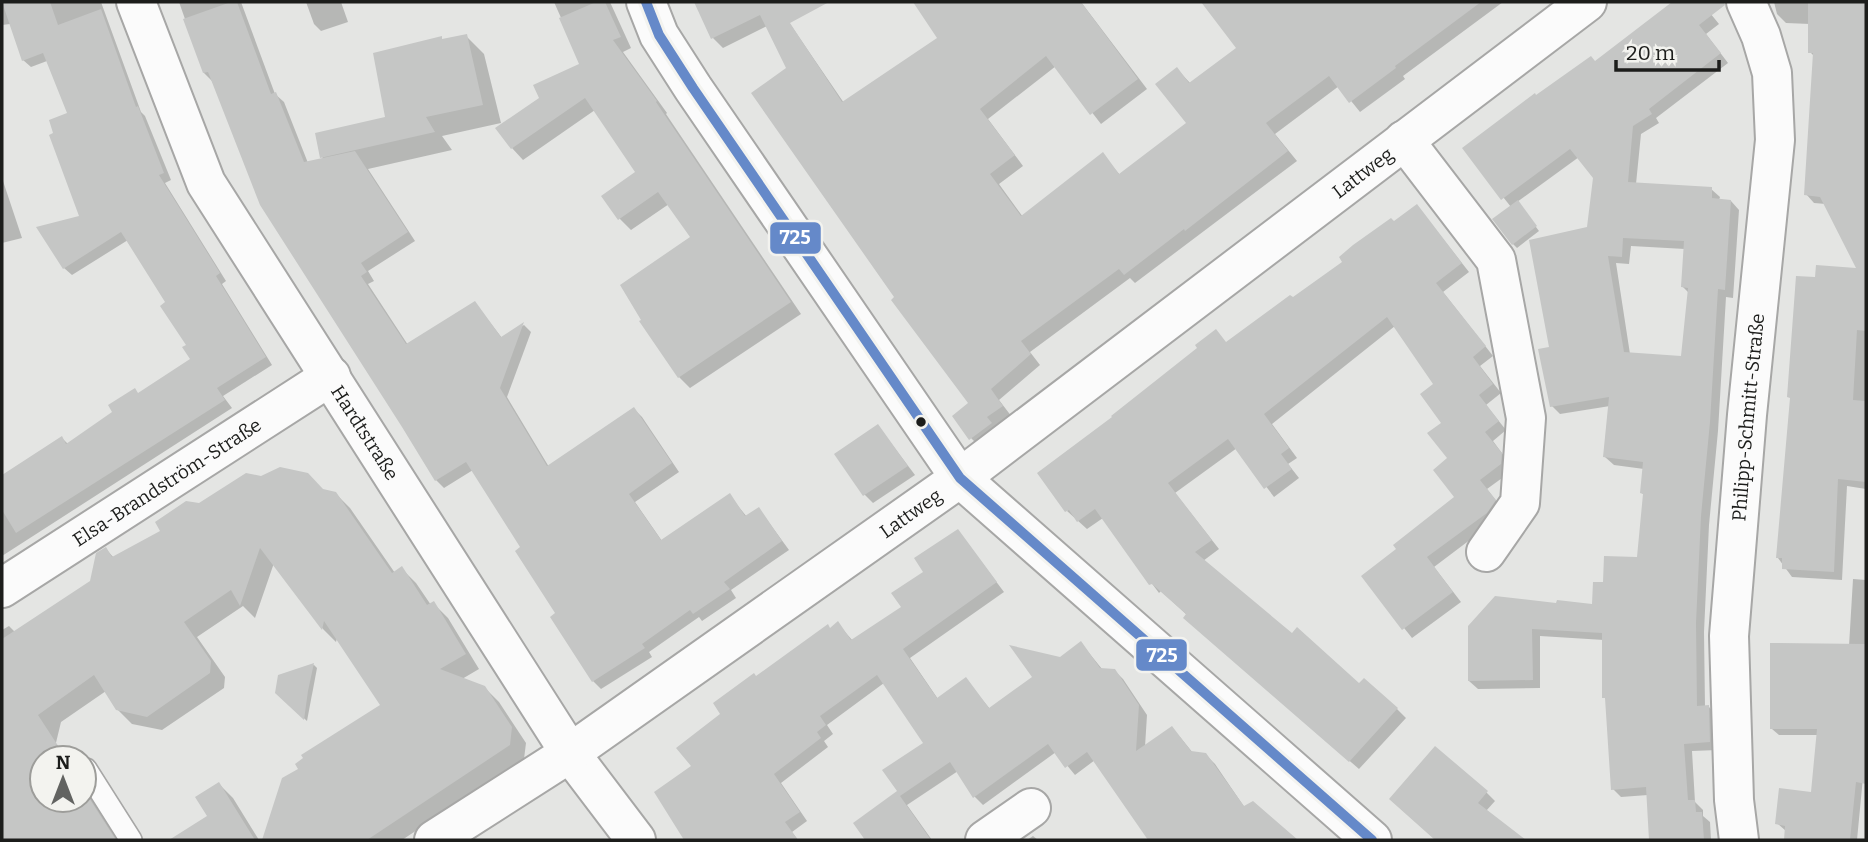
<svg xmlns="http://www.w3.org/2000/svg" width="1868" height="842" font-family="Bitter,serif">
<rect width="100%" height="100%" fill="#e4e5e3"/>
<!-- shadow -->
<g fill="#0003" fill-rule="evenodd">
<polygon points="2,2 101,2 141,112 145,116 171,180 165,183 226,281 222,284 272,365 223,396 232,408 2,556 2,477 62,438 68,444 192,360 188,345 168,302 128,240 72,275 64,268 81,217 69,115 47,61 31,67 23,60 10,24 2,25"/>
<polygon points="179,2 241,2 275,94 284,102 308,163 325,160 322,157 387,118 441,38 444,41 466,36 484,54 501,123 442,136 452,150 368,169 415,241 368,271 374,281 368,284 408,345 475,303 502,338 524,325 531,332 507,397 549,467 634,409 642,417 679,472 635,502 662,541 730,496 747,517 759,509 789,550 731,590 736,598 702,621 699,617 649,652 652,657 601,689 593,681 553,617 557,614 523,547 473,470 444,488 436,480 212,81 204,73"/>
<polygon points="306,2 341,2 348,22 321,31 314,24"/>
<polygon points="554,2 610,2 631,48 623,52 667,113 666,114 801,314 690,388 679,377 692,238 669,204 631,230 620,219 604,197 637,172 595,110 523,160 512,148 541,99 582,65"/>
<polygon points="695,2 775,2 844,103 939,39 917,5 921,2 987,2 1003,26 1043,2 1081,2 1147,89 1101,124 1056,66 988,119 1023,166 999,184 1023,217 1102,154 1120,175 1188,124 1177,69 1191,84 1238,48 1204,2 1503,2 1403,76 1405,79 1360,112 1339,86 1275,134 1297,161 1135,283 1130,278 1030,352 1040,365 999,400 1012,417 981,448 971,438 971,403 897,298 767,26 723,48 713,38"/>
<path d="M1675,2H1701L1719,24L1706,34L1728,63L1656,118L1659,123L1641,134L1636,184L1711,189L1720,197L1719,200L1731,201L1739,210L1733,298L1726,297L1718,431L1709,525L1704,632L1705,707H1709L1717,716L1718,750L1692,751L1695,802L1703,810V816L1710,822L1711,840H1651L1648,795L1621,797L1613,789L1607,700L1604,697V640L1540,636V688L1478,689L1469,681L1558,605L1593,606L1605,584L1639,559L1644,495L1642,493L1644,469L1614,465L1605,457L1610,406L1560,414L1552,406L1589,228L1595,177L1579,157L1517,202L1539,231L1517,248L1513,244L1511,207L1464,148L1595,62ZM1631,246L1685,249L1682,286L1689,293L1683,358L1630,354L1616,263L1629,264Z"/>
<polygon points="1774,2 1866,2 1866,489 1847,486 1842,580 1792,577 1778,558 1816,279 1859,270 1826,204 1814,203 1806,194 1814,56 1810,52 1810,24 1786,23 1777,14"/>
<polygon points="2,178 22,238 2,243"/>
<polygon points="1417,206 1469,272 1443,292 1493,356 1480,366 1501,393 1486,405 1506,430 1493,441 1510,464 1509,473 1487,489 1503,510 1495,521 1434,567 1461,602 1412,638 1363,576 1399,550 1456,498 1435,385 1395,326 1272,424 1297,458 1288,464 1299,478 1274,497 1237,448 1175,493 1219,549 1203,561 1292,635 1360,686 1397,709 1406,718 1359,769 1194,626 1187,615 1161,591 1159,593 1103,518 1087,529 1067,511 1227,343 1293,300"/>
<polygon points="878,426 915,475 873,503 864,494"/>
<polygon points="323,490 335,493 350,508 395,573 402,569 416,583 431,605 434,604 448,618 479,669 462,679 484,687 499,702 526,743 524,759 402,840 263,840 283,780 300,769 382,706 337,638 336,642 323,629 274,563 255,618 243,606 197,637 225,677 224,688 162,730 132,724 117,709 106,691 61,722 54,751 60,752 67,758 42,758 42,800 84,800 84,781 120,840 2,840 2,630 9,626 15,632 92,582 106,549 114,558 163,531 200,505"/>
<polygon points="958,531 1004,592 910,658 938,699 966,680 990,709 1081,643 1102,669 1114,670 1123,679 1147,715 1145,747 1180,737 1193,753 1206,755 1215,764 1245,808 1253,803 1294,840 1213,840 1206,834 1196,840 1150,840 1095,760 1075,775 1056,752 983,805 975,797 958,771 907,805 932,840 867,840 855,823 899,791 925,743 884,683 827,725 833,734 824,741 828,747 781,783 807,821 792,832 798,840 687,840 672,820 693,767 723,715 756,678 838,624 853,641 903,608 925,572"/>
<polygon points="1853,579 1866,580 1866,746 1857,840 1785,840 1786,831 1777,823 1813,793 1818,735 1779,735 1772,729 1849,646"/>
<polygon points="314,665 317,668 307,721 277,693 280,676"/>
<polygon points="219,784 233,798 259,840 179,840 179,836 210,817"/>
<polygon points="1486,792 1495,801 1486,811 1523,840 1436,840 1399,807"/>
<polygon points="1033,836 1038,840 1027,840"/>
</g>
<!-- building -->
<g fill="#c5c6c5" fill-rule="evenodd">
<polygon points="2,2 50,2 58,25 101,9 136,107 138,106 164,173 159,175 220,273 216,276 266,357 217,388 225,400 16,533 2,510 2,475 62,436 66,444 112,412 108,405 135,388 138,393 190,359 182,347 186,345 160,306 165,302 121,232 63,269 36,227 79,216 49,135 53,133 49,120 67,113 43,53 22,61"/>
<polygon points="231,2 237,2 271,94 276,92 304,162 355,151 408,232 361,263 367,272 361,276 406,344 475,301 501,337 524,322 500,388 547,466 634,407 672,463 629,494 661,540 730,493 745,516 759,507 782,541 724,582 730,589 693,614 690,610 642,644 645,648 592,682 550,617 555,613 515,551 520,547 466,462 435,481 402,427 260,205 208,72 203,73 183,19"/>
<polygon points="596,2 605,2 621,37 613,40 657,101 656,102 791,302 678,378 639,321 641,320 620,285 690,237 658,192 618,220 601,196 635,172 585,98 511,149 495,128 539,98 533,85 579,64 559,18"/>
<polygon points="694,2 829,2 790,23 842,102 937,38 913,2 1081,2 1138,79 1090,115 1046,56 980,109 1015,155 990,174 1021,216 1103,152 1119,174 1186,123 1155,84 1177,67 1189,83 1236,48 1201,2 1481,2 1395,66 1396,68 1349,103 1329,76 1266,123 1288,151 1185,231 1184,229 1124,275 1119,269 1021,341 1031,354 991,389 1003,406 987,417 992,423 969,440 952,416 968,403 891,300 894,297 751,93 786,68 760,15 711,39"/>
<path d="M1672,2H1724L1725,5L1699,25L1721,53L1649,109L1652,114L1633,126L1628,182L1712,187V198L1731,200L1725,290L1718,289L1710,422L1701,516L1696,623L1697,706L1709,705L1710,742L1684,744L1688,800H1695L1696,812H1702L1704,840H1649L1646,787L1611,790L1605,698H1602V633L1532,629L1533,680L1468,681V626L1495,596L1556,603L1557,600L1592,604L1593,582H1603L1604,556L1637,557L1643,494L1640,493L1643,462L1603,457L1609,397L1550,407L1538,349L1549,347L1529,240L1587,227L1593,178L1570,149L1501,200L1462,148L1535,93L1536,95L1591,56L1595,61ZM1623,238L1684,241L1681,287L1688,288L1681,356L1624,352L1608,256L1622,257Z"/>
<polygon points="1808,2 1866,2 1866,331 1857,330 1853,400 1865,401 1866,482 1838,479 1834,572 1782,569 1782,558 1776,558 1790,398 1787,397 1796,276 1815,277 1816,265 1856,268 1820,197 1804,195 1813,53 1808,53"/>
<polygon points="467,34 483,105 426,117 435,132 320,158 315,133 385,117 373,53 442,36 442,39"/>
<polygon points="1518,200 1537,226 1512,245 1492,219"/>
<polygon points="1417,204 1462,263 1436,283 1486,346 1473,357 1493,384 1479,395 1499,421 1485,432 1502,453 1501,464 1480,480 1496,500 1487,513 1427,557 1453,592 1402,630 1361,576 1396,549 1393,545 1454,497 1433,470 1447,458 1427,433 1441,423 1420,394 1433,384 1387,317 1264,414 1289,448 1281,454 1292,469 1264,489 1228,439 1168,483 1212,540 1195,552 1292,633 1297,627 1359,683 1364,678 1398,708 1349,762 1183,618 1186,614 1152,584 1149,585 1095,509 1077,522 1069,510 1065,512 1037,473 1112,417 1111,416 1197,348 1195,345 1216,329 1226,342 1290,295 1293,297 1342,262 1339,257 1353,245 1391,218 1394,221"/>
<polygon points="878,424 908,466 863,496 834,454"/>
<polygon points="280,467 308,473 323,489 336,492 392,573 402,566 427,605 434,601 466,654 440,669 485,686 512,727 510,745 367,840 262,840 282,778 298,769 295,764 303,758 301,755 380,705 324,621 322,630 260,548 240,606 231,590 184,622 211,661 210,673 147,717 116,710 94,675 38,715 66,758 42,758 42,800 84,800 84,790 116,840 2,840 2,639 90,581 96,553 106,547 112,557 160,531 155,522 186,501 199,503 246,473 261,476"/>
<polygon points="958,529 997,582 903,649 937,698 966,677 989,708 1032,677 1009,645 1060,657 1081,641 1100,668 1115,669 1139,705 1136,751 1172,726 1191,751 1206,753 1244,806 1253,801 1298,840 1148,840 1087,752 1065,768 1048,744 973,798 950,762 900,796 931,840 865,840 853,823 897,791 882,770 923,743 877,675 820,716 826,725 817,732 821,738 774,774 800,812 785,822 798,840 684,840 654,792 691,766 676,748 720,714 713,703 754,673 756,676 828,624 830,628 838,621 851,640 901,607 891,593 923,572 914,558"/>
<polygon points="1770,643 1866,644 1866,784 1856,782 1850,840 1784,840 1785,826 1775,824 1779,788 1811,792 1817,729 1770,729"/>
<polygon points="314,663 308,691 304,720 275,693 278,675"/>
<polygon points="1435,746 1488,791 1478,803 1526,840 1435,840 1389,799"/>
<polygon points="219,782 255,840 169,840 207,816 195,797"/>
</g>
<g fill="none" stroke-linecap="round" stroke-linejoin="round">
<!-- service casing -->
<g stroke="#a7a7a6" stroke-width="24">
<polyline id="service" points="86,769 131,840"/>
</g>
<!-- minor casing -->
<g stroke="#a7a7a6" stroke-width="42">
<g id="minor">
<path id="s1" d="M136,2L206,183L570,753L636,840"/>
<polyline points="646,2 659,35 693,88 960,478 1372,840"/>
<polyline points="1404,140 1496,260 1526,418 1520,503 1486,552"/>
<path id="s2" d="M2,588L331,376"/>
<path id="s3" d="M434,840L570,753L960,478L1587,2"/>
<polyline points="985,840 1031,808"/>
<path id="s4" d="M1739,840L1734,800L1729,636L1747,415L1775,140L1772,73L1761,36L1746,2"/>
</g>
</g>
<!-- service -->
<use href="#service" stroke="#fbfbfb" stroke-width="21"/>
<!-- minor -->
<use href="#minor" stroke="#fbfbfb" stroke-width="38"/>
<!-- bus-1 casing -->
<g stroke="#f3f3ef" stroke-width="16">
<polyline id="bus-1" points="646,2 659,35 693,88 960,478 1372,840"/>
</g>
<!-- bus-1 -->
<use href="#bus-1" stroke="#6589c9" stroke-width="10"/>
</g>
<!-- markers -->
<circle fill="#1c1d1b" stroke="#f3f3ef" stroke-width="2.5" cx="921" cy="422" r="6"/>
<g text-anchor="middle" stroke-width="5" stroke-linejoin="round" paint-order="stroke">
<!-- street labels -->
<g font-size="19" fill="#1c1d1b" stroke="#f3f3ef">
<text dy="7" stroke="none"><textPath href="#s3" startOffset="1144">Lattweg</textPath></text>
<text dy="7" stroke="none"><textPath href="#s4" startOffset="424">Philipp-Schmitt-Straße</textPath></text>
<text dy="7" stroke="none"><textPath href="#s1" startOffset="490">Hardtstraße</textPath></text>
<text dy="7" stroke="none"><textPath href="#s2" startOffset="196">Elsa-Brandström-Straße</textPath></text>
<text dy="7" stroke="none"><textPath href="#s3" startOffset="578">Lattweg</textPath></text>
</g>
</g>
<g stroke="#f3f3ef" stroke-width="2.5">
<rect x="769" y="221" width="53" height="34" rx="7" fill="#6589c9"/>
<rect x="1135" y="638" width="53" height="34" rx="7" fill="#6589c9"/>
</g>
<g font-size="19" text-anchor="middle" font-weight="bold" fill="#fff">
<text x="795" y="244">725</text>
<text x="1162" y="662">725</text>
</g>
<!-- border -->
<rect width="1868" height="842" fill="none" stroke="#1c1d1b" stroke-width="7"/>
<!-- north arrow -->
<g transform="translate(63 779)"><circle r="33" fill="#f3f3ef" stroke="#9d9d9a" stroke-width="2"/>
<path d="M0-5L12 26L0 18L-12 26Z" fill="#626361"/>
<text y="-10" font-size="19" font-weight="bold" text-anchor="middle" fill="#1c1d1b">N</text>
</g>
<!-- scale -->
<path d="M1616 60v10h103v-10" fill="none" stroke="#1c1d1b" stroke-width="3.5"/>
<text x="1626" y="60" font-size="21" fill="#1c1d1b" stroke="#f3f3ef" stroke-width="5" paint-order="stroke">20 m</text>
</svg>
